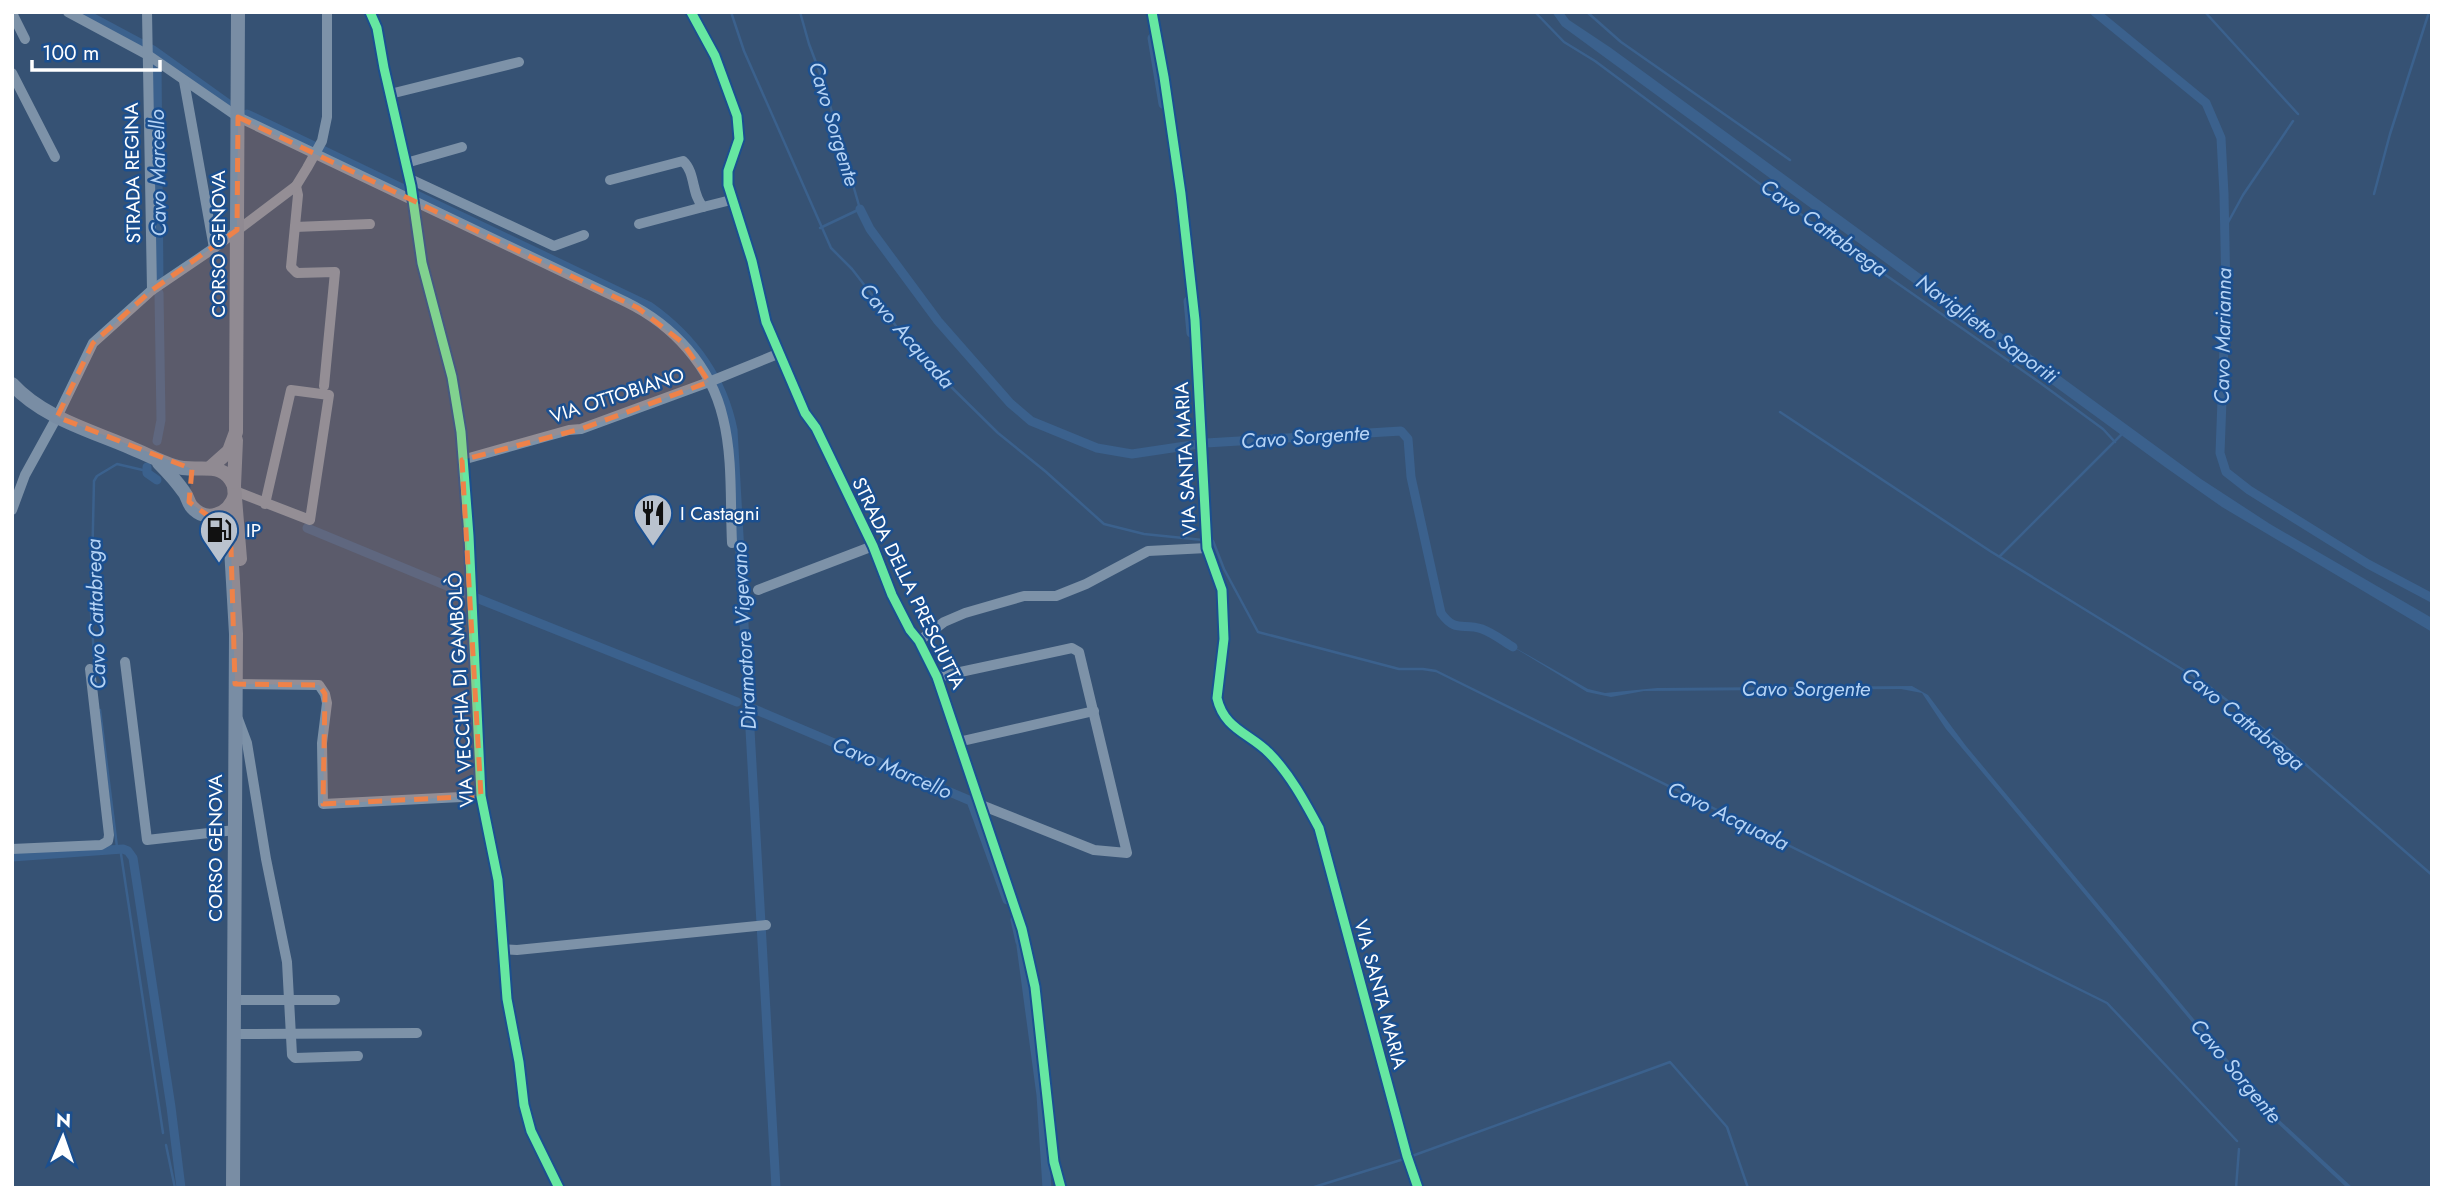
<svg xmlns="http://www.w3.org/2000/svg" width="2444" height="1200" font-family="Jost,sans-serif">
<rect width="100%" height="100%" fill="#365274"/>
<!-- water -->
<g fill="#3b618d">
<polygon points="1552,12 1563,12 1569,20 1611,48 2201,479 2270,524 2432,618 2432,632 2222,507 2165,467 1562,26"/>
<polygon points="1505,642 1588,689 1605,693 1657,688 1912,686 1928,695 1966,746 2274,1115 2353,1188 2347,1188 2275,1121 1946,729 1922,693 1901,689 1644,691 1611,697 1587,692"/>
</g>
<g fill="none" stroke-linecap="round" stroke-linejoin="round">
<!-- stream -->
<g stroke="#3b618d" stroke-width="2.5">
<polyline points="731,12 744,51 831,248 852,269 896,326 939,375 998,433 1045,471 1104,524 1144,534 1203,540"/>
<polyline points="800,12 809,44 823,81 860,209 820,228"/>
<polyline points="1535,12 1564,42 1595,61 1834,239 2039,382 2103,429 2115,442"/>
<polyline points="1587,12 1621,42 1790,160"/>
<polyline points="2205,12 2298,114"/>
<polyline points="2374,194 2390,134 2429,12"/>
<polyline points="2225,228 2243,195 2293,121"/>
<polyline points="1780,412 1990,551 2206,684 2280,742 2432,875"/>
<polyline points="1210,540 1213,541 1224,569 1258,632 1399,669 1423,669 1436,671 2107,1003 2237,1141"/>
<polyline points="2000,556 2124,432"/>
<polyline points="95,669 91,613 94,481 97,476 117,464 147,471"/>
<polyline points="100,710 117,847"/>
<polyline points="121,854 163,1133"/>
<polyline points="166,1145 175,1188"/>
<polyline points="1412,1156 1670,1062 1727,1127 1748,1188"/>
<polyline points="1311,1188 1404,1159"/>
<polyline points="2236,1188 2239,1149"/>
</g>
<!-- canal -->
<g stroke="#3b618d" stroke-width="9">
<polyline points="82,12 153,50 227,103"/>
<polyline points="2095,12 2206,103 2221,138 2224,194 2226,294 2220,453 2226,472 2249,490 2368,564 2432,598"/>
<polyline points="1152,38 1163,104"/>
<polyline points="157,64 159,282"/>
<path d="M247,114L649,306C693,337 722,376 733,430L776,1188"/>
<polyline points="860,209 870,229 938,321 1010,403 1031,421 1097,448 1132,454 1199,444"/>
<polyline points="1188,301 1191,333"/>
<polyline points="157,441 161,420 159,293"/>
<path d="M1206,443L1401,431L1408,439L1411,477L1441,613C1456,634 1463,622 1482,629C1493,633 1503,641 1513,647"/>
<polyline points="147,467 147,473 157,480"/>
<polyline points="307,528 469,595"/>
<polyline points="474,597 737,702"/>
<polyline points="754,709 971,801 1007,900"/>
<polyline points="12,857 123,849 128,851 133,858 171,1107 181,1188"/>
<polyline points="1015,920 1020,942"/>
<polyline points="1021,946 1041,1095 1047,1188"/>
</g>
<!-- street -->
<g stroke="#7d92a8" stroke-width="10">
<path d="M68,12L148,55L238,117L626,302C673,325 711,366 723,418C733,458 730,502 732,543"/>
<polyline points="147,12 152,290"/>
<polyline points="370,12 377,28 384,68 411,186 422,263 452,377 461,432 469,536 481,796 498,880 507,999 519,1062 524,1105 531,1131 559,1188"/>
<polyline points="691,12 715,56 737,116 739,139 728,171 728,185 752,261 766,322 805,413 816,428 873,546 892,595 910,630 919,641 937,677 1022,929 1035,987 1054,1162 1061,1188"/>
<path d="M1152,12L1164,77L1181,194L1195,320L1207,548L1222,590L1224,639L1217,698C1224,729 1249,733 1269,753C1290,774 1305,802 1319,828L1407,1156L1418,1188"/>
<polyline points="12,13 25,39"/>
<polyline points="12,73 55,157"/>
<polyline points="184,81 214,248"/>
<polyline points="390,94 519,62"/>
<polyline points="406,163 462,147"/>
<polyline points="410,179 554,246 584,235"/>
<path d="M610,180L683,161C696,173 691,194 703,207L731,200"/>
<polyline points="296,186 298,195 291,267 297,273 335,272 324,386"/>
<polyline points="639,224 703,207"/>
<polyline points="295,227 370,224"/>
<polyline points="462,460 569,430 581,429 709,382 780,353"/>
<polyline points="235,491 310,520 329,395 291,390 265,504"/>
<polyline points="12,510 25,475 57,417 93,343 152,290 214,248 296,186 307,168 322,141 327,117 327,12"/>
<polyline points="758,590 873,546"/>
<polyline points="919,641 944,622 965,613 1024,596 1056,596 1086,584 1148,551 1207,548"/>
<polyline points="125,662 147,840 235,830"/>
<polyline points="937,677 1072,648 1079,652 1127,853 1094,850 981,805"/>
<polyline points="235,684 319,685 325,694 327,703 322,743 323,804 481,796"/>
<polyline points="238,719 247,743 266,859 287,962 292,1055 295,1058 358,1056"/>
<polyline points="958,742 1094,711"/>
<polyline points="12,849 101,845 108,841 109,835 90,669"/>
<polyline points="502,949 517,950 766,925"/>
<polyline points="234,1000 335,1000"/>
<polyline points="234,1034 417,1033"/>
</g>
<!-- secondary -->
<g stroke="#798da4" stroke-width="14">
<path d="M12,384C42,417 89,430 129,447C144,453 159,461 174,466C197,474 223,458 234,486"/>
<polyline points="236,440 234,486 240,559"/>
<path d="M159,463C168,472 177,482 184,492C188,497 188,503 192,507C207,524 229,514 235,495"/>
<polyline points="211,467 229,451 236,432 238,12"/>
<polyline points="212,516 228,534 231,548 236,634 233,1188"/>
</g>
<!-- cycleway casing -->
<g stroke="#1b4f8f" stroke-width="13">
<g id="cycleway">
<polyline points="370,12 377,28 384,68 411,186 422,263 452,377 461,432 469,536 481,796 498,880 507,999 519,1062 524,1105 531,1131 559,1188"/>
<polyline points="691,12 715,56 737,116 739,139 728,171 728,185 752,261 766,322 805,413 816,428 873,546 892,595 910,630 919,641 937,677 1022,929 1035,987 1054,1162 1061,1188"/>
<path d="M1152,12L1164,77L1181,194L1195,320L1207,548L1222,590L1224,639L1217,698C1224,729 1249,733 1269,753C1290,774 1305,802 1319,828L1407,1156L1418,1188"/>
</g>
</g>
<!-- cycleway -->
<use href="#cycleway" stroke="#66e7a1" stroke-width="9"/>
</g>
<!-- marked area -->
<path fill="#ee8249" fill-opacity="0.2" stroke="#ee8249" stroke-width="5" stroke-dasharray="14 9" stroke-linejoin="round" d="M238,117L638,308L683,343L709,382L581,429L462,460L481,796L323,804L325,694L319,685L235,684L231,548L221,525L189,502L192,469L57,417L93,343L152,290L237,230Z"/>
<!-- icons -->
<defs>
<g id="restaurant-pin" transform="scale(2.0125)"><path d="M0 17L-7.5 6A9.5 9.5 0 1 1 7.5 6Z" fill="#b9c2ce" stroke="#1b4f8f"/><path d="M-5-6h1v4h1v-4h1v4h1v-4h1v5L-1.5 .5V6h-2V.5L-5-1ZM5-6V6H3V1.5H1.5Q1.5-4 5-6Z" fill="#111"/></g>
<g id="fuel-pin" transform="scale(2.0125)"><path d="M0 17L-7.5 6A9.5 9.5 0 1 1 7.5 6Z" fill="#b9c2ce" stroke="#1b4f8f"/><path d="M-5.5-6h7V0h2V4h1.3V-2.5L3-4.5l.8-.8L6-3V5H2.5V1h-1V6h-7ZM-4.2-4.7v3.2H.2V-4.7Z" fill="#111"/></g>
</defs>
<g fill-rule="evenodd">
<use href="#restaurant-pin" x="653" y="513"/>
<use href="#fuel-pin" x="219" y="530"/>
</g>
<g text-anchor="middle" stroke-width="5" stroke-linejoin="round" paint-order="stroke">
<!-- street labels -->
<g font-size="19" fill="#fff" stroke="#1b4f8f">
<text transform="translate(132 173) rotate(-91)" y="7">STRADA REGINA</text>
<text transform="translate(218 244) rotate(-90)" y="7">CORSO GENOVA</text>
<text transform="translate(617 395) rotate(-18)" y="7">VIA OTTOBIANO</text>
<text transform="translate(1185 459) rotate(-93)" y="7">VIA SANTA MARIA</text>
<text transform="translate(909 583) rotate(64)" y="7">STRADA DELLA PRESCIUTTA</text>
<text transform="translate(460 690) rotate(-93)" y="7">VIA VECCHIA DI GAMBOLÒ</text>
<text transform="translate(215 848) rotate(-90)" y="7">CORSO GENOVA</text>
<text transform="translate(1381 994) rotate(75)" y="7">VIA SANTA MARIA</text>
</g>
<!-- poi labels -->
<g font-size="19" fill="#fff" stroke="#1b4f8f" text-anchor="start">
<text x="680" y="520">I Castagni</text>
<text x="246" y="537">IP</text>
</g>
<!-- water labels -->
<g font-size="21" font-style="italic" fill="#b5d3f5" stroke="#1b4f8f">
<text transform="translate(834 124) rotate(73)" y="7">Cavo Sorgente</text>
<text transform="translate(158 173) rotate(-91)" y="7">Cavo Marcello</text>
<text transform="translate(1824 228) rotate(36)" y="7">Cavo Cattabrega</text>
<text transform="translate(1987 329) rotate(36)" y="7">Naviglietto Saporiti</text>
<text transform="translate(907 336) rotate(49)" y="7">Cavo Acquada</text>
<text transform="translate(2223 336) rotate(-89)" y="7">Cavo Marianna</text>
<text transform="translate(1305 437) rotate(-4)" y="7">Cavo Sorgente</text>
<text transform="translate(96 614) rotate(-92)" y="7">Cavo Cattabrega</text>
<text transform="translate(744 636) rotate(-93)" y="7">Diramatore Vigevano</text>
<text x="1806" y="696">Cavo Sorgente</text>
<text transform="translate(2243 719) rotate(39)" y="7">Cavo Cattabrega</text>
<text transform="translate(892 768) rotate(23)" y="7">Cavo Marcello</text>
<text transform="translate(1728 816) rotate(26)" y="7">Cavo Acquada</text>
<text transform="translate(2236 1071) rotate(50)" y="7">Cavo Sorgente</text>
</g>
</g>
<!-- border -->
<rect width="2444" height="1200" fill="none" stroke="#ffffff" stroke-width="28"/>
<!-- north arrow -->
<g transform="translate(63 1137) rotate(2)" stroke="#1b4f8f" stroke-width="5" paint-order="stroke">
<path d="M0-5L12 26L0 18L-12 26Z" fill="#ffffff"/>
<text y="-10" font-size="19" font-weight="bold" text-anchor="middle" fill="#ffffff">N</text>
</g>
<!-- scale -->
<path d="M32 60v10h128v-10" fill="none" stroke="#ffffff" stroke-width="3.5"/>
<text x="42" y="60" font-size="21" fill="#ffffff" stroke="#1b4f8f" stroke-width="5" paint-order="stroke">100 m</text>
</svg>
